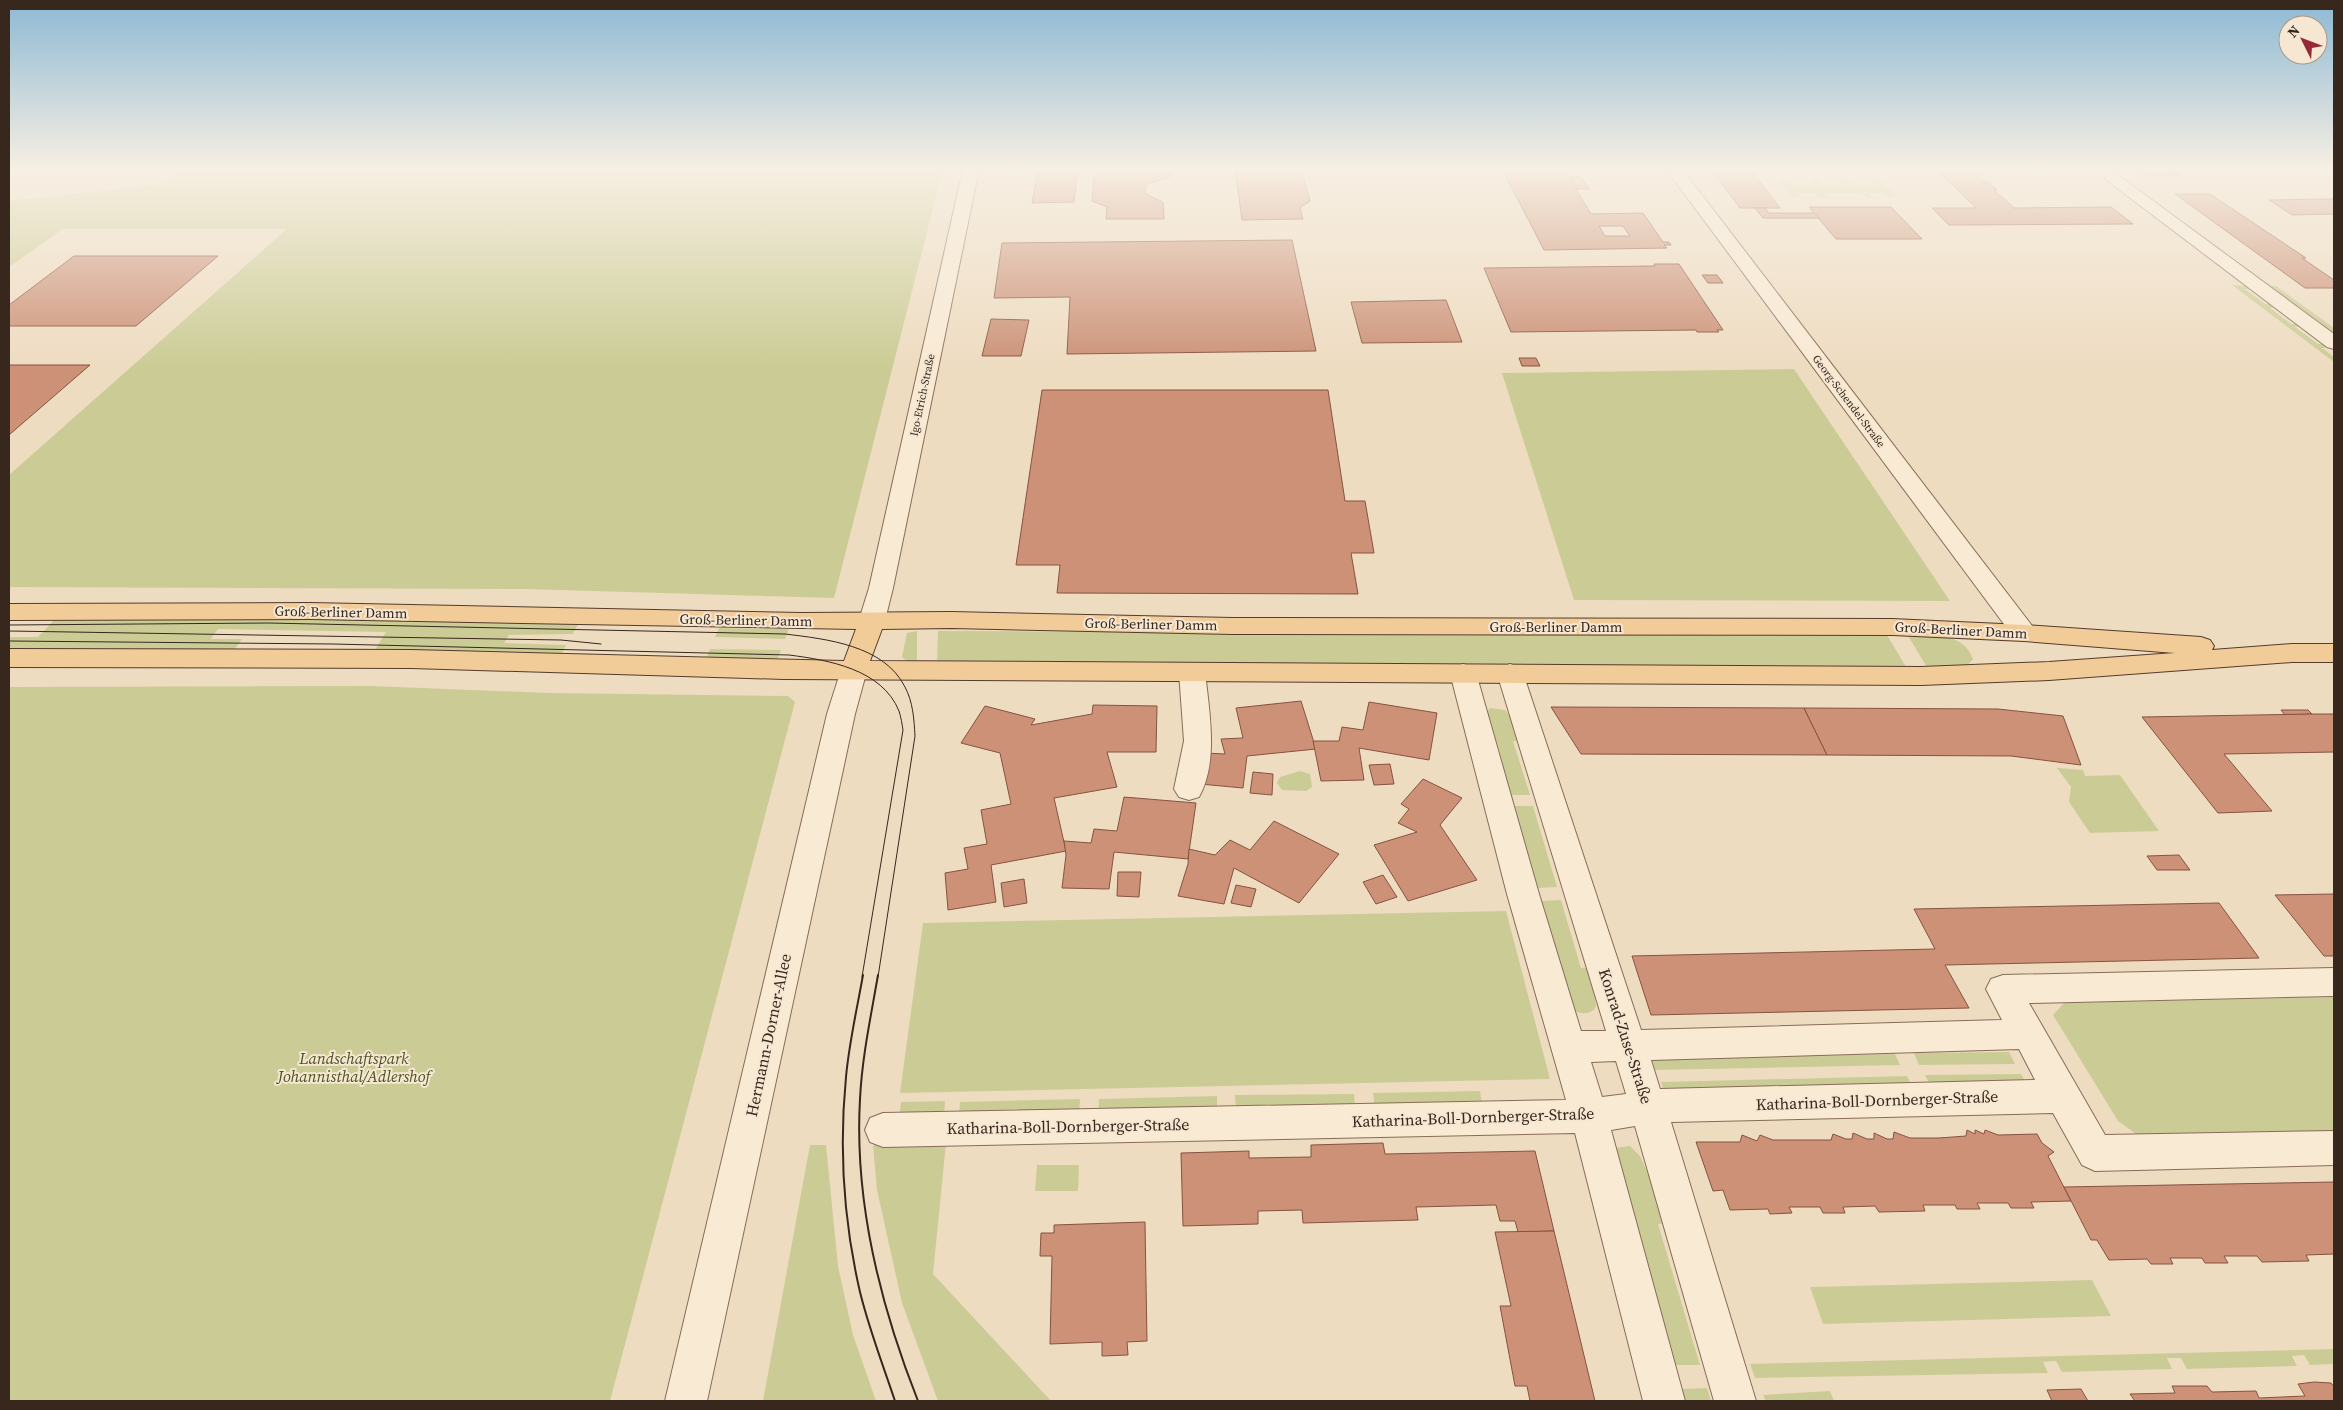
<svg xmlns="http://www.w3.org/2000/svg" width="2343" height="1410" font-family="'Source Serif 4',serif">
<rect width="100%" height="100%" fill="#eedcc1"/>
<!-- green -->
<g fill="#cbcc95">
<polygon points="182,169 943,169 834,598 524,589 9,587 9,475 287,229 63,229 9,267 9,201 163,184"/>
<polygon points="1783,179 1787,184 1814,184 1810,179 1816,179 1821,184 1845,184 1841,179 1847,179 1851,184 1876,184 1873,179 1880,181 1896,196 1889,198 1884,193 1869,193 1873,198 1867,198 1861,193 1825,193 1828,198 1819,198 1815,193 1796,193 1800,198 1791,196 1779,181"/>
<polygon points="2232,285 2246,286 2249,289 2245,289 2265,304 2271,304 2275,307 2270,308 2291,324 2296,324 2300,327 2295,327 2318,344 2324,344 2328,347 2322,348 2334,357 2334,362"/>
<path d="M2264,286H2276L2334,328V333C2328,329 2321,328 2316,324L2321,323L2299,307L2290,304H2294L2273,288Z"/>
<polygon points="1794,369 1950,601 1574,600 1502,373"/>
<polygon points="55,619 401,619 578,624 573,634 509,635 504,643 566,645 561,655 375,650 386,632 218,629 211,639 242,639 234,650 9,650 9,637 38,637"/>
<polygon points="719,628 789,629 785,639 715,637"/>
<polygon points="917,631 917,661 908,662 902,657 907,633"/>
<polygon points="938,631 1887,635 1906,667 937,662"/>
<path d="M1908,636C1932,636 1963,631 1973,659L1966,667H1927Z"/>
<polygon points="710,649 781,650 777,660 706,659"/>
<polygon points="372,686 550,693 788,696 795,702 610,1401 9,1401 9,687"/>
<polygon points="1490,708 1505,710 1517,726 1522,741 1513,741 1530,795 1511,795 1497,742 1488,741 1485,714"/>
<polygon points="2057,768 2083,770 2085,776 2120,775 2159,831 2090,833 2069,802 2071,787"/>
<polygon points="1300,771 1310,774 1312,787 1306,791 1282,790 1277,783 1280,777"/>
<polygon points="1515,806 1533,806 1557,887 1538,888"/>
<path d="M1561,900L1581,968H1591L1596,1006L1594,1010C1586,1015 1579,1014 1571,1009L1542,901Z"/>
<polygon points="1506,911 1550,1079 900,1093 923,923"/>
<polygon points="2334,997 2334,1134 2146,1141 2118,1121 2053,1015 2064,1003"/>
<polygon points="2009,1052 2015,1064 1919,1065 1914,1053"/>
<polygon points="1895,1054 1900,1065 1655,1070 1652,1059"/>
<polygon points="2021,1074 2028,1087 1931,1087 1925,1075"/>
<polygon points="1907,1076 1913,1088 1665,1094 1661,1082"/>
<polygon points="1480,1091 1482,1105 1375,1108 1373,1093"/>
<polygon points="1354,1094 1355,1107 1236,1111 1235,1095"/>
<polygon points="1217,1096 1217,1111 1098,1114 1099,1099"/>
<polygon points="1080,1099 1079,1114 959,1117 960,1102"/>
<polygon points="945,1101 944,1117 899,1118 901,1102"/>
<polygon points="946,1143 933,1274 1051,1401 938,1401 902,1303 877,1190 873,1145"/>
<polygon points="810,1145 826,1145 838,1266 853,1335 876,1401 763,1401"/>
<polygon points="1630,1146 1640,1156 1670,1223 1658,1224 1700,1365 1674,1365 1615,1148"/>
<polygon points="1037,1165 1079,1165 1078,1191 1035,1191"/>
<polygon points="2092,1280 2111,1316 1823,1324 1810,1287"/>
<polygon points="2334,1349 2334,1364 2310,1365 2304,1355 2292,1356 2297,1366 2187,1369 2181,1358 2167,1358 2172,1369 2062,1372 2056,1361 2043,1362 2048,1373 1755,1378 1750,1364"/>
<polygon points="1707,1388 1711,1401 1684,1401 1681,1389"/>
<polygon points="1830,1391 1834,1401 1766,1401 1763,1395"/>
</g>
<!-- building -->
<g fill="#cc9177" stroke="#86533f" fill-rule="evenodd">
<polygon points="1038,169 1078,169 1074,202 1032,203"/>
<polygon points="1098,169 1167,169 1171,176 1145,185 1146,194 1163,202 1164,219 1106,219 1107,207 1092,201 1094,177 1098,175"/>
<polygon points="1235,169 1295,169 1302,172 1310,201 1300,208 1303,219 1242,220"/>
<path d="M1502,169H1564L1591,214L1643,213L1663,242H1669L1671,245H1664L1667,248L1544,250ZM1599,226H1623L1630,236H1605Z"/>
<polygon points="1711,169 1750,169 1780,208 1740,208"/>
<polygon points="1936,169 1971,169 1985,182 1989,182 1997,190 1994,190 2014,208 2111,207 2133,224 1949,225 1932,208 1976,208"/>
<polygon points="2136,169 2171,169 2179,175 2145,175"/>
<polygon points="1569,177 1581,177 1589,189 1576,189"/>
<polygon points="2175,194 2210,194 2306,258 2302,258 2334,280 2334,288 2305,288"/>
<polygon points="2325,199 2334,199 2334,214 2292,215 2269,200"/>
<polygon points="1809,207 1891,207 1922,239 1836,239"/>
<polygon points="1755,208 1765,208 1769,213 1814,213 1819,218 1763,218"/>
<polygon points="1292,240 1316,351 1067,354 1070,297 994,298 1002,243"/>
<polygon points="74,256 218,256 136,326 9,326 9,305"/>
<polygon points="1654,264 1679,264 1723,330 1717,330 1719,332 1697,332 1696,330 1511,332 1484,268 1655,266"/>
<polygon points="1702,275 1717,275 1723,283 1708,283"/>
<polygon points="1446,300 1462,342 1362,343 1351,302"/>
<polygon points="991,319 1029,320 1021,356 982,356"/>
<polygon points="1519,358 1536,358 1540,366 1522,366"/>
<polygon points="9,365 90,365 9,435"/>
<polygon points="1042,390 1328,390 1345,501 1365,501 1374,553 1351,553 1358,594 1057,593 1060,565 1016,565"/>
<polygon points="1301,701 1316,749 1247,756 1243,788 1200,784 1205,753 1225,754 1221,739 1243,738 1236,708"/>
<polygon points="1369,702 1437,713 1429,760 1359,748 1364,780 1321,781 1313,741 1339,741 1342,727 1363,730"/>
<polygon points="1093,705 1157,706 1156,752 1107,752 1117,787 1054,798 1066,851 991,865 996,902 948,910 945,873 968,869 964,848 987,844 981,810 1011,804 1000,753 961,743 985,706 1035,719 1031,725 1092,714"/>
<polygon points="1551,707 1804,708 1827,755 1581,754"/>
<polygon points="1804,708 1998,709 2063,716 2081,765 2011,756 1827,755"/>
<polygon points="2281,710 2308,710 2312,714 2285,715"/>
<polygon points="2312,714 2334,714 2334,752 2224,754 2272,811 2218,813 2142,717"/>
<polygon points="1390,764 1394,784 1374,785 1369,765"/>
<polygon points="1253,772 1273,774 1272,795 1250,793"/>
<polygon points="1423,779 1462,798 1440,825 1477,880 1408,901 1374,845 1417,832 1398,823 1409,809 1401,804"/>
<polygon points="1124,797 1196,803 1188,859 1114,852 1109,889 1062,888 1066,855 1064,841 1091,843 1094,829 1117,831"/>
<polygon points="1274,821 1339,854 1299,903 1234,868 1224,904 1178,896 1188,864 1189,849 1215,855 1230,840 1250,850"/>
<polygon points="2179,855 2190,870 2157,870 2147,856"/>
<polygon points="1118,872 1141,872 1139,897 1117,896"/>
<polygon points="1383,875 1397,897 1376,904 1363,882"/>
<polygon points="1024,879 1027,903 1004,907 1001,883"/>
<polygon points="1236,885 1256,889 1251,907 1231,903"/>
<polygon points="2334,894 2334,956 2324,956 2275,895"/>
<polygon points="2219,903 2259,958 1945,965 1969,1008 1651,1015 1632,956 1935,949 1914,909"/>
<polygon points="1967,1130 1975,1134 1975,1130 1984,1134 1985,1130 1998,1135 2037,1134 2042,1143 2054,1152 2048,1156 2071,1201 2031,1202 2034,1208 2011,1208 2008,1203 1977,1203 1980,1209 1957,1209 1955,1205 1923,1205 1925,1211 1879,1212 1875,1206 1843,1207 1845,1213 1823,1213 1820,1207 1789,1207 1792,1213 1770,1214 1768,1209 1730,1210 1723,1190 1713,1191 1696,1142 1740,1142 1742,1135 1757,1141 1760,1135 1773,1140 1831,1140 1833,1134 1846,1139 1852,1139 1853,1133 1867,1139 1874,1139 1874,1133 1887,1139 1893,1139 1894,1132 1910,1138 1939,1138 1966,1136"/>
<polygon points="1383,1143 1385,1154 1535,1151 1554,1231 1518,1232 1515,1221 1500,1221 1496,1205 1416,1207 1418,1220 1303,1223 1302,1210 1258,1211 1258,1224 1183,1226 1181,1153 1249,1151 1249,1158 1311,1157 1311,1145"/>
<polygon points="2334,1182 2334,1254 2306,1255 2309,1261 2262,1262 2257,1256 2224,1256 2228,1263 2205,1263 2202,1258 2170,1258 2173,1264 2151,1264 2147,1259 2109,1260 2097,1240 2091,1240 2064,1187"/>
<polygon points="1145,1222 1147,1341 1127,1342 1128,1355 1102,1356 1102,1342 1050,1344 1052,1256 1040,1256 1041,1233 1054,1233 1054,1225"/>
<polygon points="1554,1231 1595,1401 1530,1401 1527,1386 1515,1386 1500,1306 1511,1306 1495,1232"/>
<polygon points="2314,1382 2331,1383 2334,1387 2334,1401 2052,1401 2047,1390 2081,1389 2088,1401 2135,1401 2130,1394 2175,1393 2172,1386 2207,1386 2212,1392 2256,1391 2259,1398 2305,1396 2298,1384"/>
</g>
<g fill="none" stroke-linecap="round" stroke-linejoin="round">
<!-- minor casing -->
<g stroke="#876c59" stroke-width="2">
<g id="minor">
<polygon points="963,169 979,169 893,588 885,620 881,626 872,628 863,626 859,620 869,588"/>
<polygon points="1666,169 1682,169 2033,627 2037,633 2033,639 2024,641 2015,639"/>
<polygon points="2092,169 2110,169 2334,334 2334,349 2327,347"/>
<polygon points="854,661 863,664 867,670 855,714 707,1401 665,1401 827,714 841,670 845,664"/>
<path d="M1192,663L1201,666L1205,672C1209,710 1219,762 1199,797L1189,800L1179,797L1174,789L1184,741L1179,672L1183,666Z"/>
<path d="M1463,664L1472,667L1476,673L1539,894L1581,1031H1606L1497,673L1501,667L1510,664L1519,667L1523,673L1641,1030L2002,1020L1986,989L1991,979L2003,975L2334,968V996L2029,1003L2105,1135L2334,1131V1165L2095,1171L2082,1165L2053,1113L1671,1122L1756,1401H1714L1635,1126L1611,1130L1685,1401H1643L1575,1133L883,1147L870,1142L865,1130L870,1118L883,1113L1566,1100L1507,894L1450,673L1454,667ZM2019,1049L2035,1080L1660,1089L1651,1060ZM1616,1061L1626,1094L1602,1097L1591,1062Z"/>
</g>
</g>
<!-- major casing -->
<g stroke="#553b2d" stroke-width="2">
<path id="major" d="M310,603L802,613L951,612L1233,618L1892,619L2024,625L2201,637L2210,640L2214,646L2212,650L2292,644H2334V662H2292L2049,680L1921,685L784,679L411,668L9,667V649L411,650L844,661L856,629L310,619L9,620V604ZM951,628L1233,634L1892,635L2024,641L2175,653L2049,662L1921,667L870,661L882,629Z"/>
</g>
<!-- minor -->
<use href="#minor" fill="#f9ead4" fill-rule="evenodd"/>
<!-- major -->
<use href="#major" fill="#f1cc99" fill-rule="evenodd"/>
<!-- tram-far1 -->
<g stroke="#37271d" stroke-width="1">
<path d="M9,625L268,623L785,634C826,639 884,645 905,687C913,702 914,719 915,736L878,977"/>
<polyline points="9,631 561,640 601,644"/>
<path d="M9,641L333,644L789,655C828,660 882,669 899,711C901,717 902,724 903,730L862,977"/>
</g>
<!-- tram -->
<g stroke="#37271d" stroke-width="2">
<path d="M863,975C857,1009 849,1043 846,1077C839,1148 844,1223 860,1292C869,1329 883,1365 895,1401"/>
<path d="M878,975C871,1016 862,1057 860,1099C854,1203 880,1305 918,1401"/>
</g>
</g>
<!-- sky -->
<linearGradient id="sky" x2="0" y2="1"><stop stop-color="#8db9d4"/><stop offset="0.46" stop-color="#f7efe3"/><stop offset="1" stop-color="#f7efe3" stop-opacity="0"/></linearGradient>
<rect width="2343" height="367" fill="url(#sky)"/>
<g text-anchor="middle" stroke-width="4" stroke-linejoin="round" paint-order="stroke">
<!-- far-street labels -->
<g font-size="11" fill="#37271d" stroke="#f5e7d1">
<text transform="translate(922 395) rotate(-78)" y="4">Igo-Etrich-Straße</text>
<text transform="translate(1849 401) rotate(53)" y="4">Georg-Schendel-Straße</text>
</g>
<!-- street labels -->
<g font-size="14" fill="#37271d" stroke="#f5e7d1">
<text transform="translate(341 612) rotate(1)" y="5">Groß-Berliner Damm</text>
<text transform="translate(746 620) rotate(1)" y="5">Groß-Berliner Damm</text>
<text transform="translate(1151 624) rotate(1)" y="5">Groß-Berliner Damm</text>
<text x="1556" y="632">Groß-Berliner Damm</text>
<text transform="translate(1961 630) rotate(3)" y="5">Groß-Berliner Damm</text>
</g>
<!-- near-street labels -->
<g font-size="16" fill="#37271d" stroke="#f5e7d1">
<text transform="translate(768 1035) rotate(-78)" y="6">Hermann-Dorner-Allee</text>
<text transform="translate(1626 1036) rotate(72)" y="6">Konrad-Zuse-Straße</text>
<text transform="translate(1877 1100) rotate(-2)" y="6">Katharina-Boll-Dornberger-Straße</text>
<text transform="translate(1473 1117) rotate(-2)" y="6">Katharina-Boll-Dornberger-Straße</text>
<text transform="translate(1068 1126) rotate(-1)" y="6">Katharina-Boll-Dornberger-Straße</text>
</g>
<!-- near-park labels -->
<g font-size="16" font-style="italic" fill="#4d5324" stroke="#f5e7d1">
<text x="354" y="1064">Landschaftspark<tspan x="354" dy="18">Johannisthal/Adlershof</tspan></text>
</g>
</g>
<!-- border -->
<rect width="2343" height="1410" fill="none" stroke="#37271d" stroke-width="20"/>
<!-- north arrow -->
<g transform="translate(2303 40) rotate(312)"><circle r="24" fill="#f5e7d1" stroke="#a99a89"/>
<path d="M0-4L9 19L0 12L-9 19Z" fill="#962936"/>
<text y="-8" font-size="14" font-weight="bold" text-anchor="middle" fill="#37271d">N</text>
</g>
</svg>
